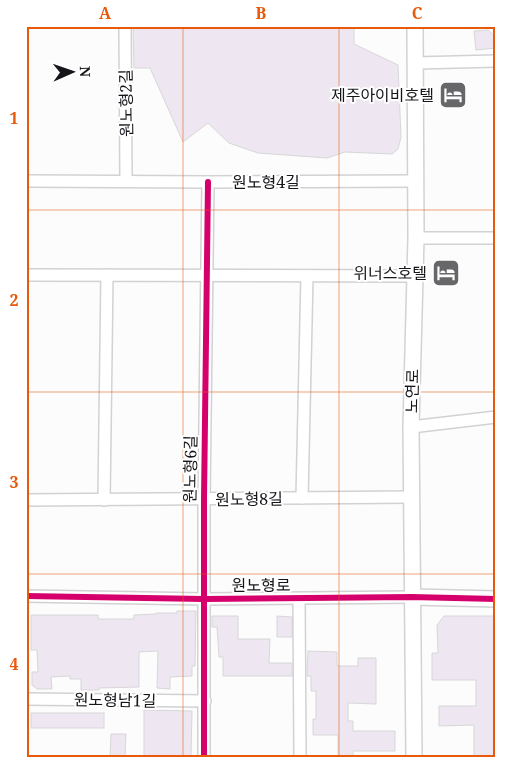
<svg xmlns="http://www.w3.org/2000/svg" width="522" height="783" font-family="'Noto Serif','Noto Sans KR',serif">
<rect width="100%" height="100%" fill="#fcfcfd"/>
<!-- building -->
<g fill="#eee7f1" stroke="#d7d6d8">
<polygon points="133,26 354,26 354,44 398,65 401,137 398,149 392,154 345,152 327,158 258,153 229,143 208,123 183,142 150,68 134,68"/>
<polygon points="488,30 496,37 496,48 476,50 474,31"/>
<polygon points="177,611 196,611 195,666 192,666 192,676 170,677 170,689 157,688 158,651 139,652 139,687 99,688 99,690 81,690 81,679 70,679 70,676 51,677 52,689 37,689 32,685 32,672 38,672 37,650 31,650 31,615 98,615 98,619 134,619 134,615 156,614 156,613 177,613"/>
<polygon points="212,616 238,616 238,639 270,639 269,663 292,663 292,676 223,676 223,657 219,657 217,627 212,627"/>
<polygon points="277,616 292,617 292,637 277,637"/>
<polygon points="444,616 496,616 496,757 474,757 474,725 439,726 439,706 476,706 476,680 432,680 432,653 438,653 437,625"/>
<polygon points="308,651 337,652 337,666 358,666 358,658 376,658 376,704 348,703 348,721 353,721 353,731 395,731 395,751 353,751 353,757 338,757 338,735 313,735 313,719 316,719 316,691 311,691 311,676 307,676"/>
<polygon points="144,710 192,711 191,757 144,757"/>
<rect x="31" y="713" width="73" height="15"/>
<polygon points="111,734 126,734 125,757 110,757"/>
</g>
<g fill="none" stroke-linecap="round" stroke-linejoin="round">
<!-- street casing -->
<g stroke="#d2d1d4" stroke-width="14">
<g id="street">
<polyline points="125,26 126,181"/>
<polyline points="416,63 496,61"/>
<polyline points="26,181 208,182 415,181"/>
<polyline points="416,238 496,238"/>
<polyline points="26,275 414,276"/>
<polyline points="411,427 496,417"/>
<polyline points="302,498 307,276"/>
<polyline points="26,500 412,497"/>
<polyline points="104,500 107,275"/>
<polyline points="26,596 204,599 412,597"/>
<polyline points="299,599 300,757"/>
<polyline points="26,699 205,701"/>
<polyline points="204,757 204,499 208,182"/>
</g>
</g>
<!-- secondary casing -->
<g stroke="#d2d1d4" stroke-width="18">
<g id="secondary">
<polyline points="412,597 496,599"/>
<polyline points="414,757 411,427 416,238 415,26"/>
</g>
</g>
<!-- street -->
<use href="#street" stroke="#fff" stroke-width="11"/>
<!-- secondary -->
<use href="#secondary" stroke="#fff" stroke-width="15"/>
<!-- cycleway casing -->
<g stroke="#fff" stroke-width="9">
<g id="cycleway">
<polyline points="26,596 204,599 412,597 496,599"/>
<polyline points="204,757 204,499 208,182"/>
</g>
</g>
<!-- cycleway -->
<use href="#cycleway" stroke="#d6006c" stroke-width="6"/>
</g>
<!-- grid -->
<path fill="none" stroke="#e8590c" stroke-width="1" stroke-opacity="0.55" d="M183,26V757M339,26V757M26,210H496M26,392H496M26,574H496"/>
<!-- icons -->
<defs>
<g id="hotel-square" transform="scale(1.4375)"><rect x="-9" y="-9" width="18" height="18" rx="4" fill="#676669" stroke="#fff"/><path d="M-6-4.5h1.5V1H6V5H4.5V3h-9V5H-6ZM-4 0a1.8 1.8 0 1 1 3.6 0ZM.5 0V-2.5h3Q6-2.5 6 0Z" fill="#fff"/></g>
</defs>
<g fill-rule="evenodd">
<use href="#hotel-square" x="453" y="95"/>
<use href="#hotel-square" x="446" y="273"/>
</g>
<g text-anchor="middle" stroke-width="4" stroke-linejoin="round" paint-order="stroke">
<!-- poi labels -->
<g font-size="16" fill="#17151a" stroke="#fff" text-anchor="end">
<text x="434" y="101">제주아이비호텔</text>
<text x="427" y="279">위너스호텔</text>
</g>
<!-- street labels -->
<g font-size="16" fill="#17151a" stroke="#fff">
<text transform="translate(126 103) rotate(-91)" y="6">원노형2길</text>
<text x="266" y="188">원노형4길</text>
<text transform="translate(412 391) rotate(-89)" y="6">노연로</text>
<text transform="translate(190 469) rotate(-89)" y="6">원노형6길</text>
<text transform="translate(249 499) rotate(-1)" y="6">원노형8길</text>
<text x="261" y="591">원노형로</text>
<text transform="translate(115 700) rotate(1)" y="6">원노형남1길</text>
</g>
</g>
<!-- border -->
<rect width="522" height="783" fill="none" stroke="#ffffff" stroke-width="55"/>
<!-- north arrow -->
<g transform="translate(72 72) rotate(88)" stroke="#ffffff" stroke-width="4" paint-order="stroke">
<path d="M0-4L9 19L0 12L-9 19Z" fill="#17151a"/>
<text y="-8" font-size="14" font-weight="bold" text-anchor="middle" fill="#17151a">N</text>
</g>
<rect x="28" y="28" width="466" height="728" fill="none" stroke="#e8590c" stroke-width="2"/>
<g font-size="16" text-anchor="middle" font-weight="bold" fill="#e8590c">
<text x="105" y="19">A</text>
<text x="261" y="19">B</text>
<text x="417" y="19">C</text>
<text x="14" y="124">1</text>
<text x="14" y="306">2</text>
<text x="14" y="488">3</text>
<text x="14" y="670">4</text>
</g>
</svg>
